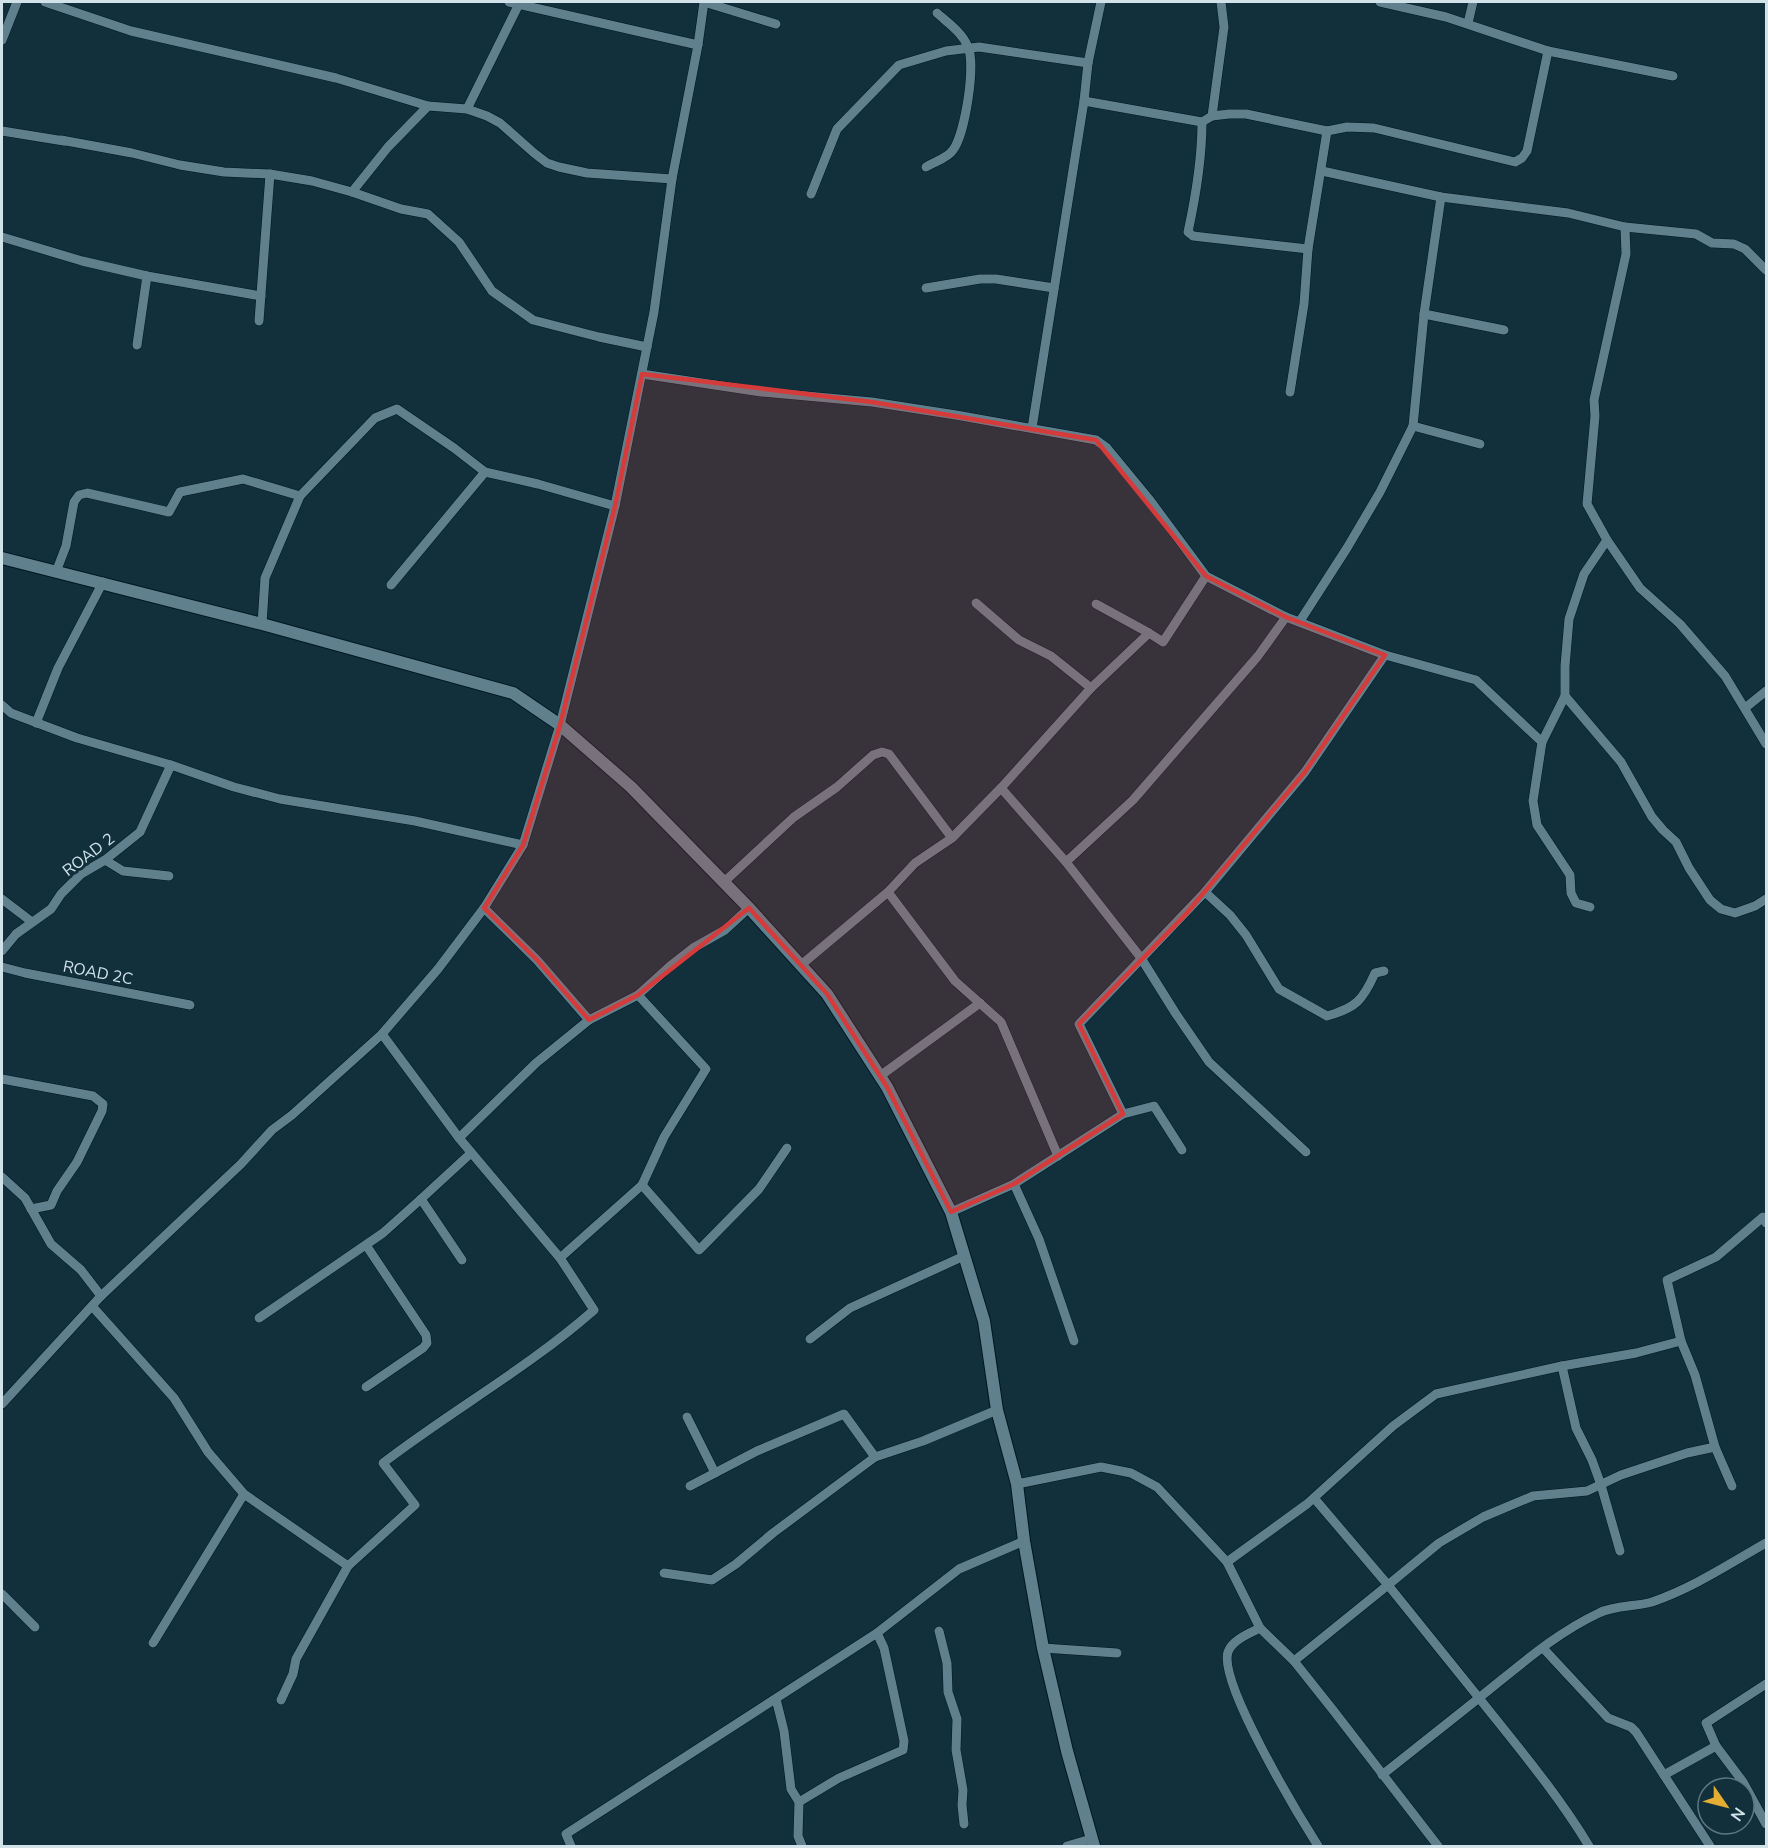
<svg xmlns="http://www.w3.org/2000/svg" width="1768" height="1848" font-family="'Nunito Sans',sans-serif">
<rect width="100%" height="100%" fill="#11303b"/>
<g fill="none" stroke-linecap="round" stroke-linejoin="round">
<!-- minor casing -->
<g stroke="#001722" stroke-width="10">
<g id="minor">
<polyline points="45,2 131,31 336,78 428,106 467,109 487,116 500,123 534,153 547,163 559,167 587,173 672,179"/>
<polyline points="509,2 698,45"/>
<polyline points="704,2 776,24"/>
<polyline points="1380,2 1446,17 1548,51 1673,76"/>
<polyline points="1468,23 1473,2"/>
<polyline points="2,40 17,2"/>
<polyline points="1084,101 1202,122 1212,116 1229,114 1246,114 1327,131 1347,127 1374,128 1515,162 1522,158 1527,151 1548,51"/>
<polyline points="467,109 519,4"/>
<polyline points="1212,116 1224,27 1221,2"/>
<path d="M1202,122C1202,160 1196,195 1188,232L1193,236L1308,249"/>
<polyline points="2,131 64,141"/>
<polyline points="61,140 132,153 180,165 224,172 270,174 312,181 352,192 401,209 428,214 459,242 492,291 533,320 599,337 647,347"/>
<path d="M926,167C934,162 948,158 953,150C965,134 976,65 968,47C962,32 948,23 937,13"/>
<polyline points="1322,171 1441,197 1568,213 1625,227 1626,254 1594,400 1595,416 1587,504 1607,540 1640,588 1680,624 1725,676 1766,744"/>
<polyline points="352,192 388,147 428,106"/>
<polyline points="811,194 837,129 899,65 946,51 979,47 1088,63"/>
<polyline points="1625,227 1696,234 1712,243 1734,244 1745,249 1766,270"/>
<polyline points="2,237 82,261 147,276 261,296"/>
<polyline points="926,288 980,279 996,279 1054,288"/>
<polyline points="1424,314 1504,330"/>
<polyline points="259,321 270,174"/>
<polyline points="137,345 147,276"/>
<polyline points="642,374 761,392 872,402 956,415 1096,440 1107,448 1149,499 1206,576 1286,617 1385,655 1476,680 1542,742 1565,696 1565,666 1569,619 1584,574 1607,540"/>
<polyline points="1290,392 1304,304 1308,249 1327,131"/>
<polyline points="1413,426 1480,444"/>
<polyline points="1032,428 1084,101 1088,63 1101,2"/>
<polyline points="56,572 66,546 74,502 79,495 87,493 169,512 180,492 243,479 300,496 375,418 397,409 454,448 485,472 538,484 615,506"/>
<polyline points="391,585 485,472"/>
<polyline points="976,603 1019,640 1051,656 1091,688 1001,788"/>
<polyline points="1300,621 1347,548 1380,492 1413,426 1424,314 1441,197"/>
<polyline points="262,624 265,578 300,496"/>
<polyline points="1149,633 1163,642 1206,576"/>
<polyline points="1091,688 1149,633 1096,604"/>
<polyline points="1565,696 1621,762 1652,817 1663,830 1676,842 1689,868 1710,900 1721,909 1735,913 1755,906 1766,899"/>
<polyline points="2,705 11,713 77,738 171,765 234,787 280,799 415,821 523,845"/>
<polyline points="1745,708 1766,691"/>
<polyline points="36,723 58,668 103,582"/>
<polyline points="1542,742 1533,801 1537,825 1570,875 1571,893 1576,903 1590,907"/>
<polyline points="105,860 123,871 169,876"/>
<polyline points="1066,862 1133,800 1258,656 1286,617"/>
<polyline points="724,882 794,817 837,787 873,755 882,752 889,754 952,838"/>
<polyline points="888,892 955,981 1001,1022 1058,1156"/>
<polyline points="1205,892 1305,772 1385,655"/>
<polyline points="2,899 32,922"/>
<polyline points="484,908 537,960 589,1020"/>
<polyline points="2,951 16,934 51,909 61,894 81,874 105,860 140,832 171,765"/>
<polyline points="801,965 888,892 915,863 952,838 1001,788 1066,862 1141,958 1176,1014 1209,1062 1306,1152"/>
<polyline points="2,967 25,973 190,1005"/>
<polyline points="880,1076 980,1003"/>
<polyline points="2,1079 93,1096 103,1104 102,1111 77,1162 57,1191 51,1205 31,1209"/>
<polyline points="459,1138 536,1063 589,1020 638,995 670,966 693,948 725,930 749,908"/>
<path d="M1182,1150L1154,1106L1123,1114L1079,1024L1205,892L1230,915L1246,935L1279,989L1327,1016C1356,1008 1363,1000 1375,973L1384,971"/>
<polyline points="2,1177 25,1198 51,1244 81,1270 101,1296"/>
<polyline points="1014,1184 1123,1114"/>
<polyline points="642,1185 699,1250 759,1189 787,1148"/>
<polyline points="951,1212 1014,1184 1039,1239 1074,1341"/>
<polyline points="560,1258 642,1185 664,1137 706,1069 638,995"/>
<polyline points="462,1260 421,1199 471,1153"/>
<polyline points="92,1306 174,1398 208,1452 244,1494 348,1566"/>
<polyline points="259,1318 383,1233 421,1199"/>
<polyline points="810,1339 850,1308 964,1256"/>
<polyline points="1681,1341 1695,1375 1715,1447 1732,1486"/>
<polyline points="1562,1366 1576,1428 1592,1460 1601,1485 1620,1551"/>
<polyline points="366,1387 423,1348 427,1343 426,1335 366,1245"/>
<polyline points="2,1404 101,1296 241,1164 272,1130 292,1115 382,1034 438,969 484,908 523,845 560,725 615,506 654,312 672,179 698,45 704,2"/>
<polyline points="687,1417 715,1473"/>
<polyline points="1017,1484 1101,1467 1131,1473 1157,1487 1227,1562 1260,1628 1294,1661 1333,1710 1438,1846"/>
<polyline points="690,1486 757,1451 844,1414 875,1457 923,1441 997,1410"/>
<polyline points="1314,1498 1388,1585 1439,1543 1483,1517 1533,1496 1587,1491 1621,1475 1687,1453 1715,1447"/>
<polyline points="1227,1562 1307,1504 1393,1426 1436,1394 1562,1366 1636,1353 1681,1341 1667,1280 1716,1257 1763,1217 1766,1223"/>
<polyline points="664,1573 712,1580 736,1564 773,1533 875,1457"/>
<polyline points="2,1594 35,1627"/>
<path d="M1260,1628C1250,1633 1232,1640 1228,1652C1218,1682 1299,1816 1318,1846"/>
<polyline points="939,1631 947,1663 948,1692 957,1719 956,1750 963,1790 962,1805 964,1824"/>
<polyline points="153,1643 244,1494"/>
<polyline points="1043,1648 1117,1653"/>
<polyline points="1543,1648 1608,1718 1631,1727 1636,1732 1710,1846"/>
<path d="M1294,1661L1388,1585L1479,1698C1517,1668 1554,1634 1599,1613C1615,1605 1635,1607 1652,1602C1693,1588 1729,1564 1766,1543"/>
<polyline points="776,1699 784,1731 791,1789 799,1802 798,1836 802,1846"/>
<path d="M281,1700L293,1674L296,1659L348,1566L415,1505L383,1463C452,1410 528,1368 594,1310L560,1258L459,1138L382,1034"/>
<polyline points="1716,1746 1743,1782 1766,1824"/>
<path d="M1382,1775L1479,1698C1517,1746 1557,1793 1589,1846"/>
<polyline points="1664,1775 1716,1746 1706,1723 1766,1684"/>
<polyline points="799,1802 839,1778 903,1750 904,1741 884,1648 877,1633"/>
<polyline points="571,1846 566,1834 877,1633 959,1569 1024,1541"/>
<polyline points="1067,1846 1091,1839"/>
</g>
</g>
<!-- tertiary casing -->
<g stroke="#001722" stroke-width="14">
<polyline id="tertiary" points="2,558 262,624 513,693 560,725 631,787 749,908 827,994 887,1087 951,1212 984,1321 997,1410 1017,1484 1024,1541 1043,1648 1067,1751 1094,1846"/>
</g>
<!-- minor -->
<use href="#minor" stroke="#60808d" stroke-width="9"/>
<!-- tertiary -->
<use href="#tertiary" stroke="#60808d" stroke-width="12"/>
</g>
<!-- marked area -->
<path fill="#d63b3b" fill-opacity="0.2" stroke="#d63b3b" stroke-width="4.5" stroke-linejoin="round" d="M642,374L872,402L1096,440L1206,576L1286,617L1385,655L1305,772L1186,914L1079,1024L1123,1114L1014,1184L951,1212L887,1087L827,994L749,908L638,995L589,1020L537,960L484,908L523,845L560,725L615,506Z"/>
<g text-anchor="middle" stroke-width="6" stroke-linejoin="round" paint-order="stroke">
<!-- street labels -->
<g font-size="16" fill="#d1e2e9" stroke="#11303b">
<text transform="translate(88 854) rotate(-37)" y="6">ROAD 2</text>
<text transform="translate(98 972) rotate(11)" y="6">ROAD 2C</text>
</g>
</g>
<!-- border -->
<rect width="1768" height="1848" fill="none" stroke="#d1e2e9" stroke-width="6"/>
<!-- north arrow -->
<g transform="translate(1726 1806) rotate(125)"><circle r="28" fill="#11303b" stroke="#5e7781" stroke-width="1.5"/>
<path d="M0-4.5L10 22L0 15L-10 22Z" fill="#e4ae35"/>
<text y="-9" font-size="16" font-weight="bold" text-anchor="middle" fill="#d1e2e9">N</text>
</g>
</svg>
